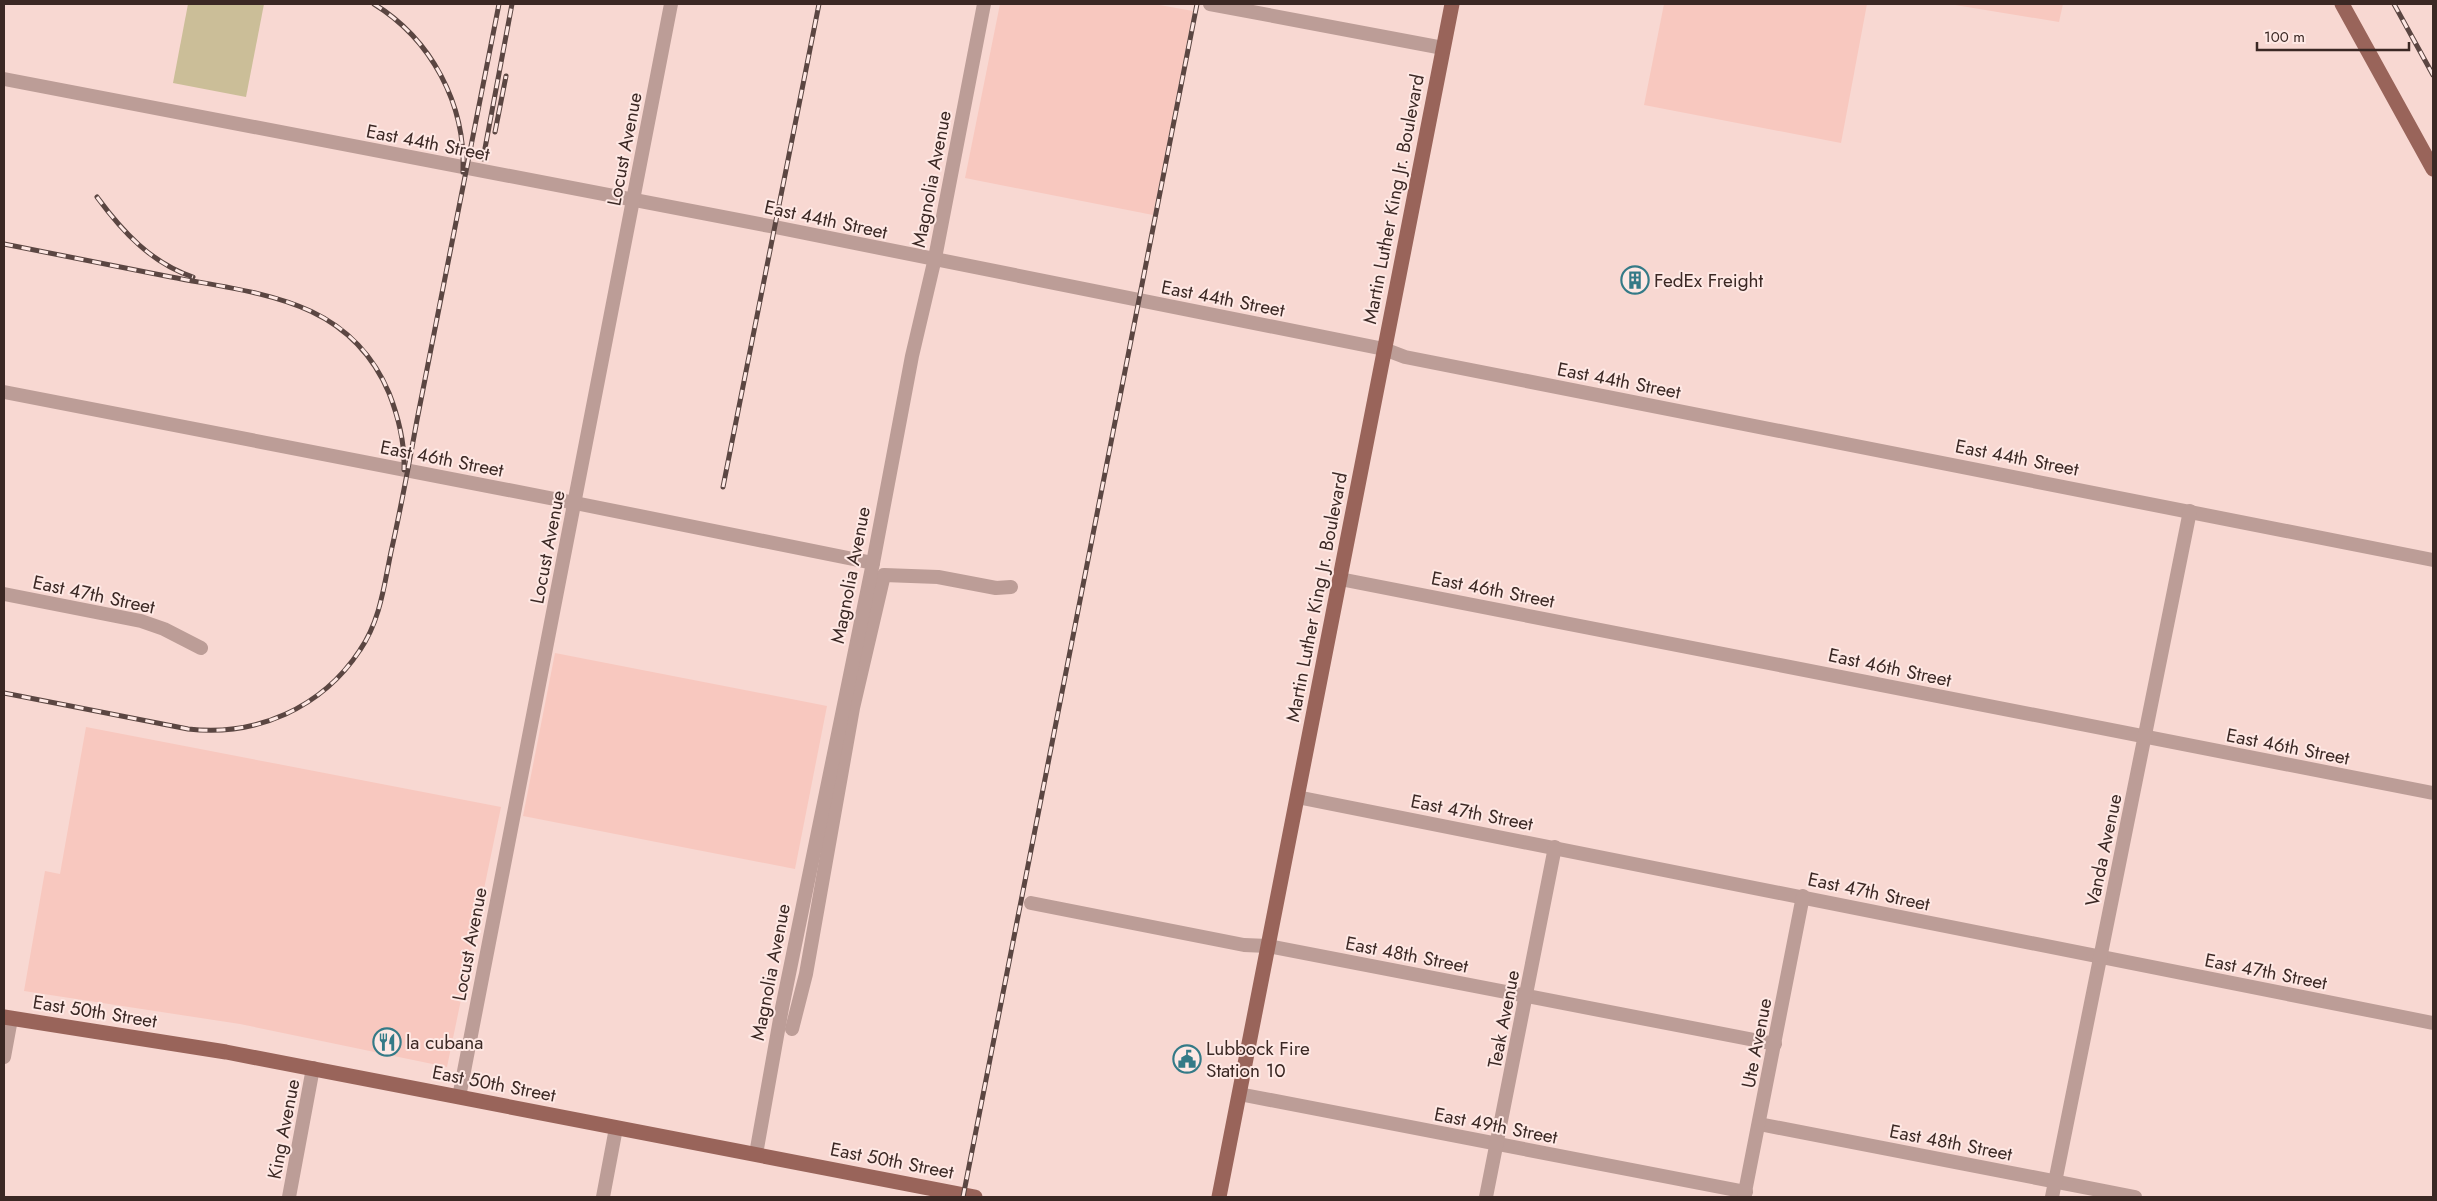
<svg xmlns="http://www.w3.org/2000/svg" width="2437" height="1201" font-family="Jost,sans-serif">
<rect width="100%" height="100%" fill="#f8d8d2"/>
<!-- built -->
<g fill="#f8c8bf">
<polygon points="1000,4 1154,4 1193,11 1153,215 965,178"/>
<polygon points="1664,4 1867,4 1841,143 1644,105"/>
<polygon points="1949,4 2063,4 2059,22"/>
<polygon points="555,653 827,706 795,869 523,816"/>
<polygon points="86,727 501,807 447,1067 240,1024 24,991 45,871 60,874"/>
</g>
<!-- green -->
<polygon fill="#cbbe98" points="188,4 264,4 246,97 173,83"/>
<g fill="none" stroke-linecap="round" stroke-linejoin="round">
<!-- minor -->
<g stroke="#bc9d97" stroke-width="14">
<polyline points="1210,4 1443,48"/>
<polyline points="4,79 775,227 1384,349 1405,357 2433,560"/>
<polyline points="4,392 575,503 873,563"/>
<path d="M1340,579C1705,648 2069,722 2433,793"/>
<polyline points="4,594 141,621 164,629 201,648"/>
<polyline points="1297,797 2433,1023"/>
<polyline points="1031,903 1244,945 1268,946 1775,1044"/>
<polyline points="792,1029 806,974 853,708 884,575 938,577 996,588 1011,587"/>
<polyline points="4,1057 11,1019"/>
<polyline points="1239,1094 1746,1192"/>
<polyline points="459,1097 671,4"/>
<polyline points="1759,1124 2135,1197"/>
<polyline points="756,1154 782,1008 873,563 912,356 935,258 984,4"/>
<polyline points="289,1197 313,1068"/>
<polyline points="603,1197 616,1128"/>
<polyline points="1486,1197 1555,847"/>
<polyline points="1744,1197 1803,896"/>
<path d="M2052,1197C2096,968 2146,740 2190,511"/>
</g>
<!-- major -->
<g stroke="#99645a" stroke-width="15">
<polyline points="2342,4 2433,169"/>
<polyline points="4,1017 226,1052 975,1197"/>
<polyline points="1219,1197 1452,4"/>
</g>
<!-- rail casing -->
<g stroke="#5b4642" stroke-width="5">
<g id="rail">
<path d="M374,4C431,39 466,104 463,172"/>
<polyline points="2394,4 2433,75"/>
<polyline points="495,132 506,76"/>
<polyline points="483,159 512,4"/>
<path d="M97,197C122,231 151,263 193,277"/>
<path d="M4,244C59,255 115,266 171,277C259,294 349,298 389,393C398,416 405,445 404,470"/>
<polyline points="723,487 819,4"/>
<path d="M4,693L188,729C256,737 322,708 360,650C380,621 384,586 391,552C401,508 409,464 417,420C444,281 472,143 499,4"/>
<polyline points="963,1197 1197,4"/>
</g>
</g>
<!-- rail -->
<use href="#rail" stroke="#fee8e4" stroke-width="3" stroke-dasharray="9" stroke-linecap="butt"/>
</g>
<!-- icons -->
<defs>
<g id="building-ring" transform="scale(1.4375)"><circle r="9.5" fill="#fee8e4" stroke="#347a87" stroke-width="1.5"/><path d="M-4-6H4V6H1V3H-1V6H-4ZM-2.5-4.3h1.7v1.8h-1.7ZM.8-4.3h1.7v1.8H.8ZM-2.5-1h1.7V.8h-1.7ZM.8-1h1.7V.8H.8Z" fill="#347a87"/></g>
<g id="restaurant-ring" transform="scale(1.4375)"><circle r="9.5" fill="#fee8e4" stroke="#347a87" stroke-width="1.5"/><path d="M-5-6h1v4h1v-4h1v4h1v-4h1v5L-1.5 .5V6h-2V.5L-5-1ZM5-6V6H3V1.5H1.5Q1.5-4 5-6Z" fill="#347a87"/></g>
<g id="civic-ring" transform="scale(1.4375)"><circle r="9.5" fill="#fee8e4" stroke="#347a87" stroke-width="1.5"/><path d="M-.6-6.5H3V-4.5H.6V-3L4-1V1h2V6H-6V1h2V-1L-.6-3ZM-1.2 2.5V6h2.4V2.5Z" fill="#347a87"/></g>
</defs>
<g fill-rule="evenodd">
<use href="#building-ring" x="1635" y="280"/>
<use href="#restaurant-ring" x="387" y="1042"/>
<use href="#civic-ring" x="1187" y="1059"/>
</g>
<g text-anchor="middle" stroke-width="4" stroke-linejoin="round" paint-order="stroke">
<!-- street labels -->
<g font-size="19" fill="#3b2824" stroke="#fee8e4">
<text transform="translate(428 142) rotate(11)" y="7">East 44th Street</text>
<text transform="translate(624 149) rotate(-79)" y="7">Locust Avenue</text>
<text transform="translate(931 179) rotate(-79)" y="7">Magnolia Avenue</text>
<text transform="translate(1393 199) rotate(-79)" y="7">Martin Luther King Jr. Boulevard</text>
<text transform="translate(826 219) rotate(12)" y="7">East 44th Street</text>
<text transform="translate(1223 298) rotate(11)" y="7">East 44th Street</text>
<text transform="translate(1619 380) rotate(11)" y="7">East 44th Street</text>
<text transform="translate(2017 457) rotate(11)" y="7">East 44th Street</text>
<text transform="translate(442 458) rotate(11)" y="7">East 46th Street</text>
<text transform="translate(547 547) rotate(-79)" y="7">Locust Avenue</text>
<text transform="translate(850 575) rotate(-79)" y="7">Magnolia Avenue</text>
<text transform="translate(1493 589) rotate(11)" y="7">East 46th Street</text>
<text transform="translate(94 594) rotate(12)" y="7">East 47th Street</text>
<text transform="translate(1316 597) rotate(-79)" y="7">Martin Luther King Jr. Boulevard</text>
<text transform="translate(1890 667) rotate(12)" y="7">East 46th Street</text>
<text transform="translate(2288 746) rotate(11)" y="7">East 46th Street</text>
<text transform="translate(1472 812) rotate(11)" y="7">East 47th Street</text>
<text transform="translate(2103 850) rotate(-78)" y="7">Vanda Avenue</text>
<text transform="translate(1869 891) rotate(12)" y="7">East 47th Street</text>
<text transform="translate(469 944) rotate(-79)" y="7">Locust Avenue</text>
<text transform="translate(1407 954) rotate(11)" y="7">East 48th Street</text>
<text transform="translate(2266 971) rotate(11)" y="7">East 47th Street</text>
<text transform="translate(770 972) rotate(-79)" y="7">Magnolia Avenue</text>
<text transform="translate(95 1011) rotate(9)" y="7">East 50th Street</text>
<text transform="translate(1503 1019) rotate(-79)" y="7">Teak Avenue</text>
<text transform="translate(1756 1043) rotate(-79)" y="7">Ute Avenue</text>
<text transform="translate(494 1083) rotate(11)" y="7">East 50th Street</text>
<text transform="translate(1496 1125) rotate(11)" y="7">East 49th Street</text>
<text transform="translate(283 1129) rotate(-79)" y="7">King Avenue</text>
<text transform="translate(1951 1142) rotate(11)" y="7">East 48th Street</text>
<text transform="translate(892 1160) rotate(11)" y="7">East 50th Street</text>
</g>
<!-- poi labels -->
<g font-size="19" fill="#3b2824" stroke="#fee8e4" text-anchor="start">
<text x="1654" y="287">FedEx Freight</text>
<text x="406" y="1049">la cubana</text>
<text x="1206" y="1055">Lubbock Fire<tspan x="1206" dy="22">Station 10</tspan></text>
</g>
</g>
<!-- border -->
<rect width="2437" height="1201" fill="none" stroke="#3b2824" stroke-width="10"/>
<!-- scale -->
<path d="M2257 42v8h152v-8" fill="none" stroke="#3b2824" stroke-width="2.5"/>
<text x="2264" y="42" font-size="15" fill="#3b2824" stroke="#fee8e4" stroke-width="4" paint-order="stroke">100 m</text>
</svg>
